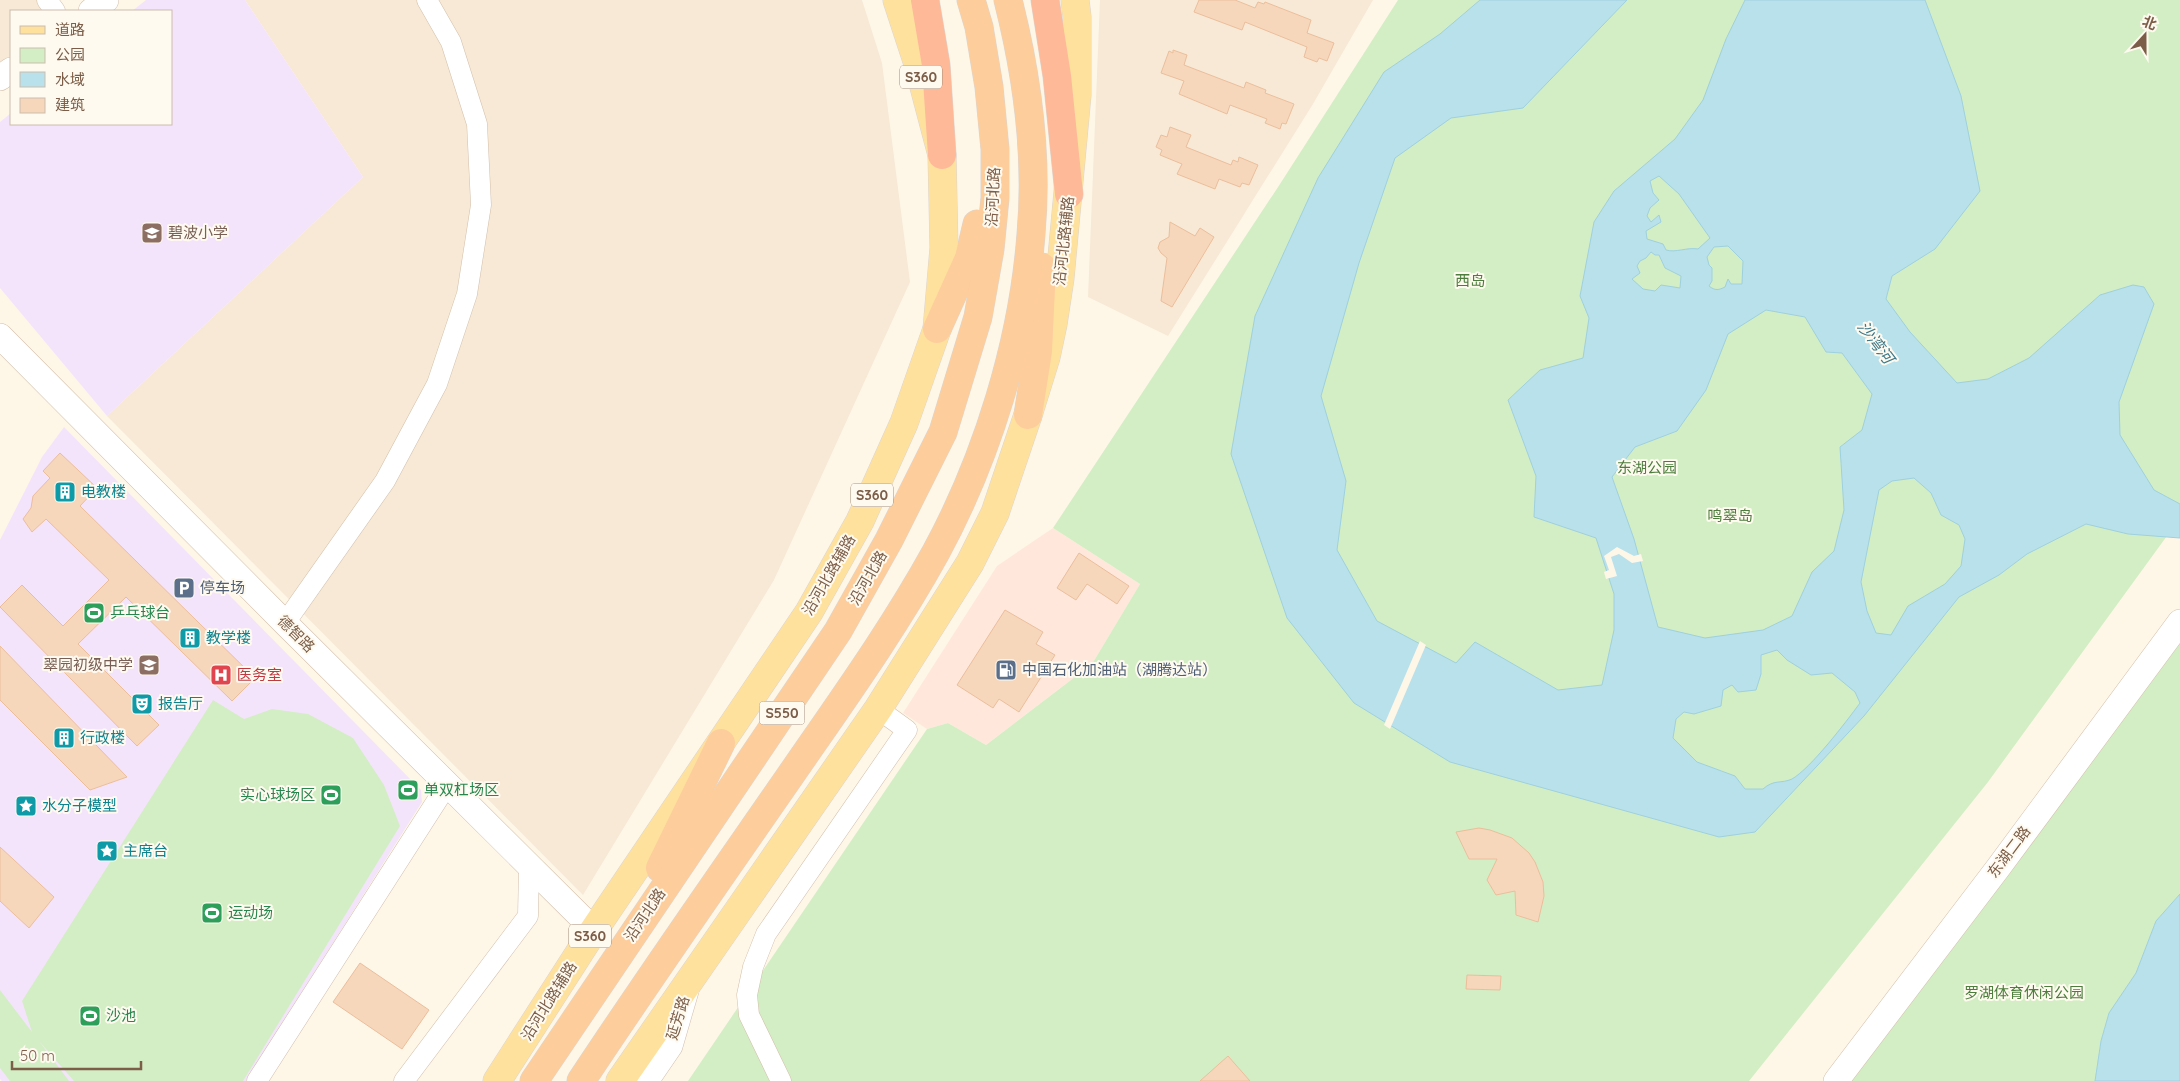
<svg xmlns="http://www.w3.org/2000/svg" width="2180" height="1081" font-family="Quicksand,'Noto Sans SC',sans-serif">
<rect width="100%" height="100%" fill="#fef7e8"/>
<!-- residential -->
<g fill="#f7e9d5">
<polygon points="0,0 46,0 54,11 11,11 11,70 0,78"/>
<polygon points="245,0 862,0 882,63 910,282 774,580 583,895 107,416 363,177"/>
<polygon points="1100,0 1373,0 1313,104 1168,336 1088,297"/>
</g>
<!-- commercial -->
<polygon fill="#ffe8db" points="1053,528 1140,584 1092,664 986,745 948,723 927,729 903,713 997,566"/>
<!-- education -->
<g fill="#f4e4fb">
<polygon points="146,0 245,0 363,177 107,416 0,288 0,122 11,113 11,124 171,124 171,11 132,11"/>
<polygon points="64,427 421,790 422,802 246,1081 2,1081 0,1079 0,540 42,457"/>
</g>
<!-- green -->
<g fill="#d3eec4">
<polygon points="1398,0 2180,0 2180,518 1988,782 1749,1081 688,1081 927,729 948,723 986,745 1092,664 1140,584 1053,528 1280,184"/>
<polygon points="2180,637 2180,894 2156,921 2136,973 2109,1013 2101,1041 2095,1081 1849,1081"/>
<polygon points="213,700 244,719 272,709 308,714 353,738 384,785 400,826 243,1081 74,1081 39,1041 69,1081 10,1081 0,1068 0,990 32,1032 22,1001"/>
</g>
<!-- water -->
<g fill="#b9e1eb" stroke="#9ed0de" fill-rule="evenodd">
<path d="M1480,0H1627L1523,108L1451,118L1395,158L1359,263L1321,396L1346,481L1337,550L1377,621L1456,663L1475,642L1558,690L1602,685L1614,630V594L1596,538L1534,517L1536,476L1508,400L1540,370L1583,358L1589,318L1580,296L1594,222L1614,191L1675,139L1703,100L1726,39L1745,0H1925L1961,96L1980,191L1935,249L1892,276L1886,299L1910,332L1957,383L1988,379L2029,358L2100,295L2133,285L2144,287L2154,304L2119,402L2120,435L2154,490L2180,504V538L2128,534L2086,524L2027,554L1999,575L1959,597L1864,716L1755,832L1719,837L1450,762L1354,703L1287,618L1231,454L1255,316L1318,178L1384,72L1440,34ZM1659,176L1679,194L1710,238L1698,249C1687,247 1676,253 1666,250L1663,244L1647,239L1646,231L1661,222L1659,215L1651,222L1647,216L1650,208L1659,200L1653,193L1650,181ZM1728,246L1743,261L1742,284H1731L1728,279L1725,287C1719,290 1715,291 1709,286L1712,281V268L1709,265L1707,257L1714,247ZM1651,252L1655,255H1659L1665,268L1681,276L1680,288L1661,285L1655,291L1643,289L1632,279L1640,273L1637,266L1640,261L1646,258ZM1766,310L1805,317L1826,352L1842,353L1872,394L1862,430L1840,447L1844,510L1834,551L1812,572L1792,616L1763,630L1705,638L1658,627L1634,539L1612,477L1635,447L1677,431L1706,390L1728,334ZM1914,478L1931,493L1941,515L1959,525L1965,539L1961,566L1945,584L1908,606L1891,635L1876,633L1867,611L1861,582L1879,490L1892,481ZM1777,650L1787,660L1811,675L1832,673L1855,692L1860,703C1846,722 1811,768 1792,779C1781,784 1774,779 1763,789H1745L1735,776L1697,762L1673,738L1676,719L1684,712L1694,714L1721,706L1723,690L1732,685L1738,692L1756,690L1761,674V655Z"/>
<polygon points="2180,894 2180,1081 2095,1081 2101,1041 2109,1013 2136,973 2156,921"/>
</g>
<!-- pier -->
<g fill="#fef7e8">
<polygon points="1617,547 1634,556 1641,554 1643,561 1632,563 1619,554 1611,557 1617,576 1606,579 1604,572 1609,570 1604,556"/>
<polygon points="1420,641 1426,645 1390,729 1384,725"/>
</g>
<!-- building -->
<g fill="#f7d7bc" stroke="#ebbe9b">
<polygon points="1199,0 1235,0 1255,8 1258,2 1264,4 1265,2 1311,20 1307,33 1334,43 1327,61 1319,58 1317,62 1304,57 1307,47 1245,22 1242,30 1194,12"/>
<polygon points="1173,50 1187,55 1184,65 1244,88 1246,82 1266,90 1265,93 1294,104 1286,124 1282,123 1280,129 1265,123 1267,119 1230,105 1227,114 1179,94 1184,81 1161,73 1169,51 1173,53"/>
<polygon points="1170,127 1191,135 1186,147 1231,165 1233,160 1238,162 1239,157 1258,165 1249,185 1242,183 1240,187 1219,179 1215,189 1177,174 1182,164 1160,155 1162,150 1156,147 1161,135 1167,137"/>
<polygon points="1170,222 1195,236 1200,228 1214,237 1172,307 1161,301 1167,258 1161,253 1158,248 1160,242 1169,237"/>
<polygon points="60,453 97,488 80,506 255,678 232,701 126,597 78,644 159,725 137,746 0,607 22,585 63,626 109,580 46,519 32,532 23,519 31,508 33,496 50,478 43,471"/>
<polygon points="1079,553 1129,586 1117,604 1087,584 1076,600 1057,588"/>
<polygon points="1005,610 1043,632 1036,644 1055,655 1019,712 999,699 993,708 957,685"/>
<polygon points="0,646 127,777 90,790 0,700"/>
<polygon points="1479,828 1490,830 1512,838 1529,853 1535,862 1543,882 1544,896 1538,922 1516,915 1515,891 1496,895 1487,880 1497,859 1469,859 1456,832"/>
<polygon points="0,847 54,897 29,928 0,901"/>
<polygon points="360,963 429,1010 402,1049 333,1002"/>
<polygon points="1467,975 1501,976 1500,990 1466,989"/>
<polygon points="1228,1056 1250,1081 1200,1081"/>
</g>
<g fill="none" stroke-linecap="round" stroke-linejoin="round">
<!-- minor casing -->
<g stroke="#d3bfab" stroke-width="21">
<g id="minor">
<polyline points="47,0 55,11"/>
<polyline points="285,623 385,481 437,384 467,294 481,205 477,124 451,42 427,0"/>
<polyline points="257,1081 447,785"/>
<polyline points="404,1081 528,916 529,866"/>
<polyline points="781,1081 749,1015 747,995 753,967 766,934 907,730 878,709"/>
</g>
</g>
<!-- tertiary casing -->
<g stroke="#d3bfab" stroke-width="26">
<g id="tertiary">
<polyline points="91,11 106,0"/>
<polyline points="0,78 11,70"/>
<polyline points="0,336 285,623 594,930"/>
<polyline points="646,1081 670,1046 686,991"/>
<polyline points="1836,1081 1998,868 2180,622"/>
</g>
</g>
<!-- primary casing -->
<g stroke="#ddd5cf" stroke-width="29">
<g id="primary">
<polyline points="497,1081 594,930 809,612 860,521 904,423 937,329 944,248 942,155 918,64 897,0"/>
<polyline points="620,1081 878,709 970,563 995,513 1028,415 1046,357 1053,324 1060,278 1077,95 1077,17 1075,0"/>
</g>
</g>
<!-- trunk casing -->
<g stroke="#ddd5cf" stroke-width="29">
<g id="trunk">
<polyline points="937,329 969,258 977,224"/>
<polyline points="1028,415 1038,351 1042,267"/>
<polyline points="660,868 721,743"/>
<polyline points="534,1081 838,631 889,540 943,432 978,317 990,249 995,198 995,149 989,87 979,27 971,0"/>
<path d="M581,1081C649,978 720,877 790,776C841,702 893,630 936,552C987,458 1023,342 1031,234C1038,157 1027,75 1008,0"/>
</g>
</g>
<!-- motorway casing -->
<g stroke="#ddd5cf" stroke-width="29">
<g id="motorway">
<polyline points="925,0 936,65 942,155"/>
<polyline points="1045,0 1057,76 1069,194"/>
</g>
</g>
<!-- minor -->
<use href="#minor" stroke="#fff" stroke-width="20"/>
<!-- tertiary -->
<use href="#tertiary" stroke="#fff" stroke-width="25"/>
<!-- primary -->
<use href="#primary" stroke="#ffe19e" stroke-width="28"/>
<!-- trunk -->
<use href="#trunk" stroke="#fecd9c" stroke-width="28"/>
<!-- motorway -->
<use href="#motorway" stroke="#feb999" stroke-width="28"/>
</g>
<!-- icons -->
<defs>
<g id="school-square" transform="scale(1.125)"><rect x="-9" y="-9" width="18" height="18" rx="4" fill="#8d6e63" stroke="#fffaf0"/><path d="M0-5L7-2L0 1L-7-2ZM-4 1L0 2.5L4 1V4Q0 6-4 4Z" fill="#fff"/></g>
<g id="building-square" transform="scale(1.125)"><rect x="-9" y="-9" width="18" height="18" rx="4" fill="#0f9aa8" stroke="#fffaf0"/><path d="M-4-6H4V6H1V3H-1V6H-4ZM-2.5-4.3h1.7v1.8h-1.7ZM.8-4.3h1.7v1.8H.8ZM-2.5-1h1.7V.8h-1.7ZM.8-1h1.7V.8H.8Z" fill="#fff"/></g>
<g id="parking-square" transform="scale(1.125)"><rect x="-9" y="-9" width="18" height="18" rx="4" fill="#5c6f8a" stroke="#fffaf0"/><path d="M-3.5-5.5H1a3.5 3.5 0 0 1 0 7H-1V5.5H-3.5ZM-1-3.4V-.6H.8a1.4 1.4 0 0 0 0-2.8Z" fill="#fff"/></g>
<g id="stadium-square" transform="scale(1.125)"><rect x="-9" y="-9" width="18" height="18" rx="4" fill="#2e9e5b" stroke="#fffaf0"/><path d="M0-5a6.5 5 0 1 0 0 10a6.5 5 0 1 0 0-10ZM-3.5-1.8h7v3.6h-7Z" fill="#fff"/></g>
<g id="fuel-square" transform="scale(1.125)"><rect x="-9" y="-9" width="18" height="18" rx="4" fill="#5c6f8a" stroke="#fffaf0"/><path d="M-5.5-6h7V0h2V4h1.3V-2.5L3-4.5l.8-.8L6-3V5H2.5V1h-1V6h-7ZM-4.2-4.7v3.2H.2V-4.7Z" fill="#fff"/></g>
<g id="hospital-square" transform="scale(1.125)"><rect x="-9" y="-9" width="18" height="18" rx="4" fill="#e0444e" stroke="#fffaf0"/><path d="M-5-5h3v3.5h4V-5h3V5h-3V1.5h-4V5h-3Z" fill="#fff"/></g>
<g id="theatre-square" transform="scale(1.125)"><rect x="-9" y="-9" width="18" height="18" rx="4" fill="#0f9aa8" stroke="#fffaf0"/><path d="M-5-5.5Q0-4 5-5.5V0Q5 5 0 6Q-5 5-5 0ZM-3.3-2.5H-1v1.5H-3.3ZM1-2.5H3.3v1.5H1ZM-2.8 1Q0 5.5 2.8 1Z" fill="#fff"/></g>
<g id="sight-square" transform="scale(1.125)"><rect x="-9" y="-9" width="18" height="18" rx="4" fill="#0f9aa8" stroke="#fffaf0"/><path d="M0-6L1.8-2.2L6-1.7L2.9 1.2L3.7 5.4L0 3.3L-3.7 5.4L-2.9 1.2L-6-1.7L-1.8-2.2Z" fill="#fff"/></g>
</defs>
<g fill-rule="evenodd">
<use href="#school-square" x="152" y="233"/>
<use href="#building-square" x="65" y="492"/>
<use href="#parking-square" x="184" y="588"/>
<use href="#stadium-square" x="94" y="613"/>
<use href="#building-square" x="190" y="638"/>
<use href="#school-square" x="149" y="665"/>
<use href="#fuel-square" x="1006" y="670"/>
<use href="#hospital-square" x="221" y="675"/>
<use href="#theatre-square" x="142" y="704"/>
<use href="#building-square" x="64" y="738"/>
<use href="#stadium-square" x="408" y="790"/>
<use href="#stadium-square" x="331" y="795"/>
<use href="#sight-square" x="26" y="806"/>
<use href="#sight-square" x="107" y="851"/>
<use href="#stadium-square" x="212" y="913"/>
<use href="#stadium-square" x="90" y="1016"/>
</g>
<g text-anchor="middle" stroke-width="4" stroke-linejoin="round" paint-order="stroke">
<!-- shield labels -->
<g fill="#fffaf0" stroke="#a38d7a" stroke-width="1">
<rect x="900" y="65.5" width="42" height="23" rx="4"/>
<rect x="851" y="483.5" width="42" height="23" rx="4"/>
<rect x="759.5" y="701.5" width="45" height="23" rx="4"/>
<rect x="569" y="924.5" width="42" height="23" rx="4"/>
</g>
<g font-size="14" font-weight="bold" fill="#7c5e48">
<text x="921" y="82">S360</text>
<text x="872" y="500">S360</text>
<text x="782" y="718">S550</text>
<text x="590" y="941">S360</text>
</g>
<!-- street labels -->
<g font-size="15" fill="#7c5e48" stroke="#fffaf0">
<text transform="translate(993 197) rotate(-87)" y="5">沿河北路</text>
<text transform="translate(1064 241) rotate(-84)" y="5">沿河北路辅路</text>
<text transform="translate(829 575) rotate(-60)" y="5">沿河北路辅路</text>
<text transform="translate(868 578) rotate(-60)" y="5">沿河北路</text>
<text transform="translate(296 634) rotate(45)" y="5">德智路</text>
<text transform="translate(2009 852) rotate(-53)" y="5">东湖二路</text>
<text transform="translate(645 915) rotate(-56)" y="5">沿河北路</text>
<text transform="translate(549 1001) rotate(-58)" y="5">沿河北路辅路</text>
<text transform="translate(678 1018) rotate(-73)" y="5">延芳路</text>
</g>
<!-- education labels -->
<g font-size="15" fill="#785e54" stroke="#fffaf0" text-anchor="start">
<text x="168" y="238">碧波小学</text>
<text x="133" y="670" text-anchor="end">翠园初级中学</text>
</g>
<!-- park labels -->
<g font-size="15" fill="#4c7d3c" stroke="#fffaf0">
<text x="1470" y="286">西岛</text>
<text x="1647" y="473">东湖公园</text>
<text x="1730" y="521">鸣翠岛</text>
<text x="2024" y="998">罗湖体育休闲公园</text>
</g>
<!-- culture labels -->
<g font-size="15" fill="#0d838f" stroke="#fffaf0" text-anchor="start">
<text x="81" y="497">电教楼</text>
<text x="206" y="643">教学楼</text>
<text x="158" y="709">报告厅</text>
<text x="80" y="743">行政楼</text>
<text x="42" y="811">水分子模型</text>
<text x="123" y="856">主席台</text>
</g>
<!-- service labels -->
<g font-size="15" fill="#4e5e75" stroke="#fffaf0" text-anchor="start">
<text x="200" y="593">停车场</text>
<text x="1022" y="675">中国石化加油站（湖腾达站）</text>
</g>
<!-- leisure labels -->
<g font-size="15" fill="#27864d" stroke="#fffaf0" text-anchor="start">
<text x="110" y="618">乒乓球台</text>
<text x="424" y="795">单双杠场区</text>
<text x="315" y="800" text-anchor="end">实心球场区</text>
<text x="228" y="918">运动场</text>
<text x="106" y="1021">沙池</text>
</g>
<!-- health labels -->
<g font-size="15" fill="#be3a42" stroke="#fffaf0" text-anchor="start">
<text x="237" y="680">医务室</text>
</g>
<!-- water labels -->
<g font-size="16" font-style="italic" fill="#3c788a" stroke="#fffaf0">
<text transform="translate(1876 342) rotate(53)" y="6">沙湾河</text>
</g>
</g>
<!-- legend -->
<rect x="10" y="10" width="162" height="115" fill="#fffaf0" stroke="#cbbcad"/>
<rect x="20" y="26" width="25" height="8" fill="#ffe19e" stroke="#cbbcad"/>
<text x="55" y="35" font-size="15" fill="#7c5e48">道路</text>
<rect x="20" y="48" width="25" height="15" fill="#d3eec4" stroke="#cbbcad"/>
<text x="55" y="60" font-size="15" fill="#7c5e48">公园</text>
<rect x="20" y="72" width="25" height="15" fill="#b9e1eb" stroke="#cbbcad"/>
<text x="55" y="85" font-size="15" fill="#7c5e48">水域</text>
<rect x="20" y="98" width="25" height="15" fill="#f7d7bc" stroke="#cbbcad"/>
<text x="55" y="110" font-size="15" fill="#7c5e48">建筑</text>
<!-- north arrow -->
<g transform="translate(2145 35) rotate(21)" stroke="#fffaf0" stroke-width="4" paint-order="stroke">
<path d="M0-4L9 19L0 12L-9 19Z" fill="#7c5e48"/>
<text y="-8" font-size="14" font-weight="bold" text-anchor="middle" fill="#7c5e48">北</text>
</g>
<!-- scale -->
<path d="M12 1061v8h129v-8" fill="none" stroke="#7c5e48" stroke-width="2.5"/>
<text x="20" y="1061" font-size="15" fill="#7c5e48" stroke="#fffaf0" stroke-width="4" paint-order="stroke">50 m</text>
</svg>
